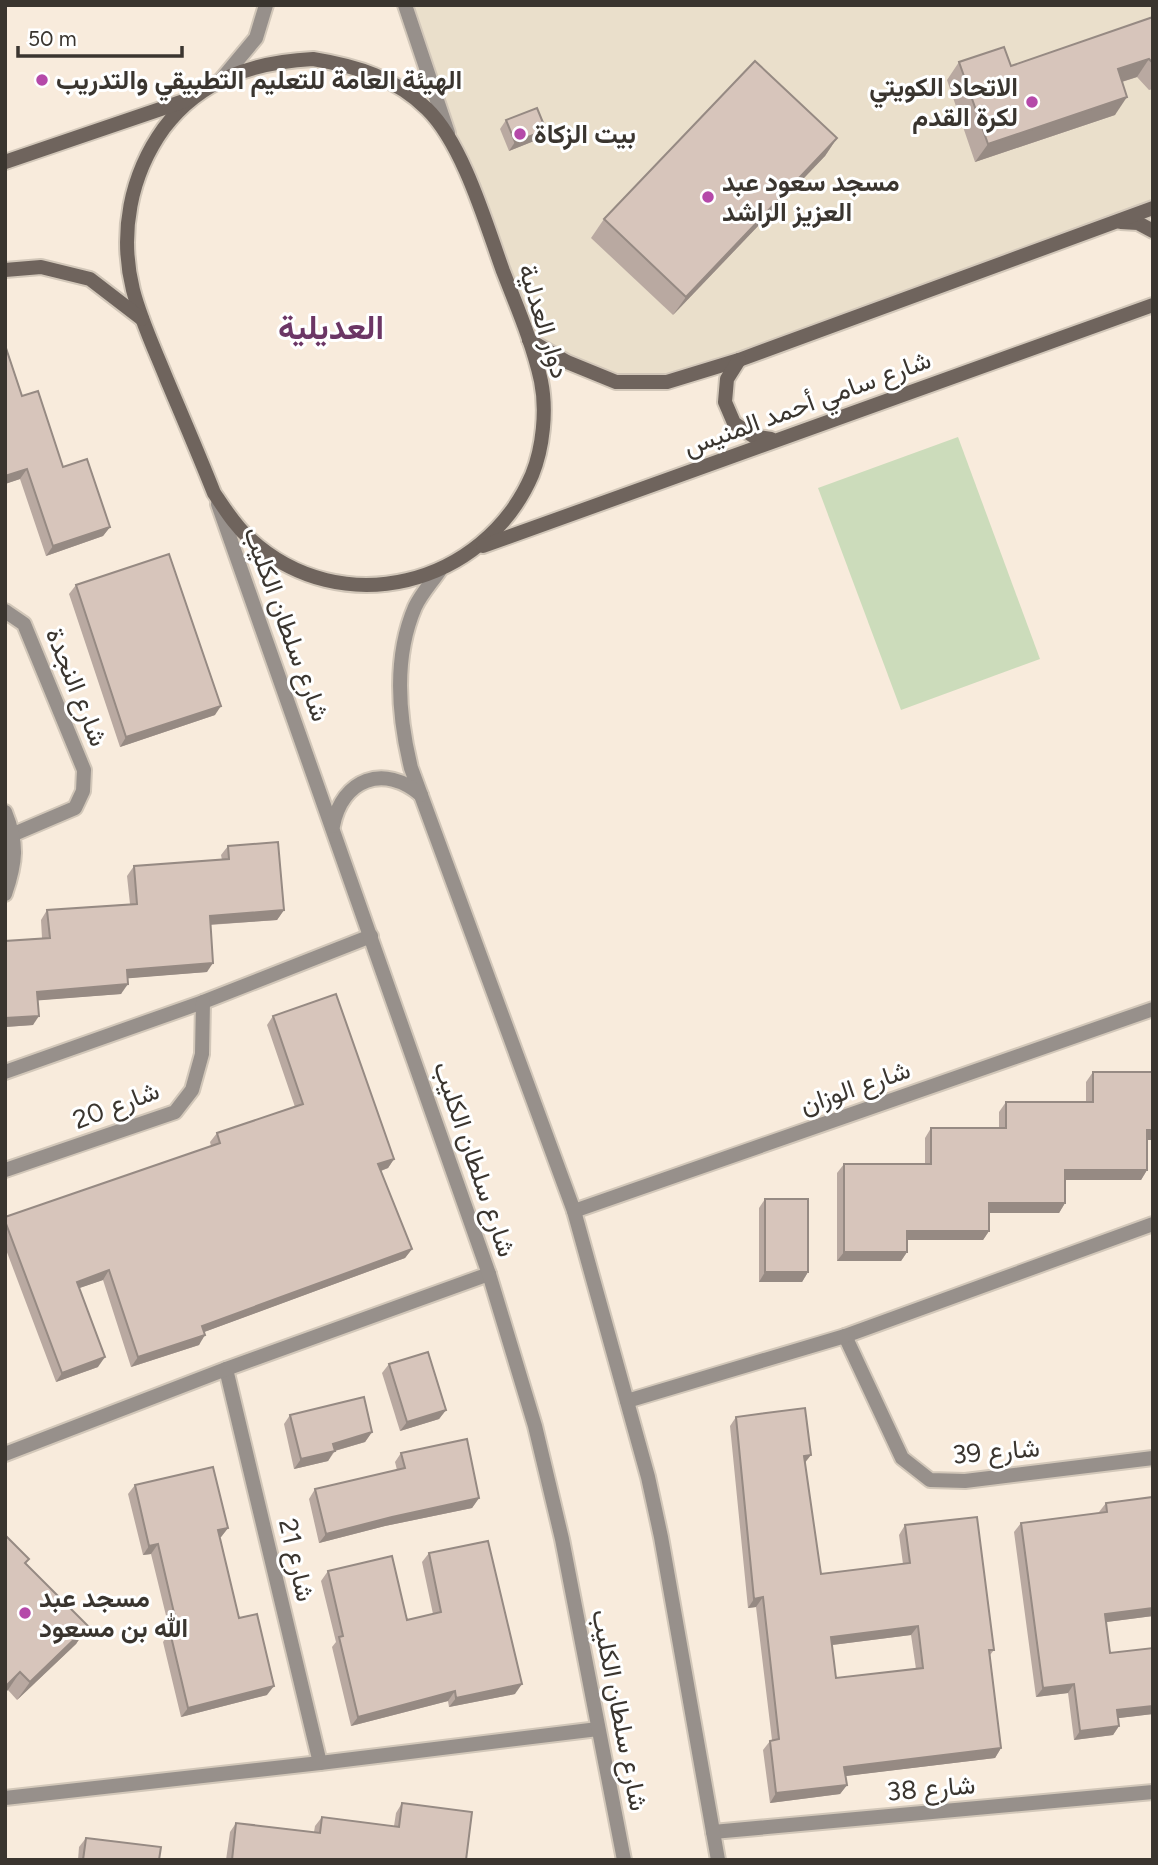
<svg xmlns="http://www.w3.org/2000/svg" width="1158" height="1865" font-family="Figtree,Vazirmatn,sans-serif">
<rect width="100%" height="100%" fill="#f8ebdc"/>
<!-- commercial -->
<polygon fill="#eadfcb" points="405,5 1153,5 1153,207 667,382 616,382 529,341"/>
<!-- pitch -->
<polygon fill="#ccdcbb" points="958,437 1040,659 901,710 818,488"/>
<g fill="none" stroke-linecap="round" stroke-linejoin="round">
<!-- minor casing -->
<g stroke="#d2c7b9" stroke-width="18">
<g id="minor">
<polyline points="5,611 24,624 84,770 83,791 75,808 14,834"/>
<path d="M5,812C18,844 16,862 5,894"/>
<polyline points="5,1072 203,1002 371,936"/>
<polyline points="5,1170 175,1112 192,1090 202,1054 203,1002"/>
<polyline points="574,1211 1153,1009"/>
<polyline points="845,1336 902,1458 930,1480 965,1481 1153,1458"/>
<polyline points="226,1369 320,1763"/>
<polyline points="627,1401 845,1336 1153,1224"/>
<polyline points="5,1454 226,1369 489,1274"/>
<polyline points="5,1798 320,1763 598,1729"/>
<polyline points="713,1832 1153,1792"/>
</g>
</g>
<!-- tertiary casing -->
<g stroke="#d2c7b9" stroke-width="18">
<g id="tertiary">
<polyline points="405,5 448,133"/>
<polyline points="221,80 256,38 266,5"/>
<polyline points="218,504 489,1274 535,1426 562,1539 624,1860"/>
<path d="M440,570C432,582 421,594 415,607C393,658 398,715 411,768L574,1211L648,1477L661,1537L718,1860"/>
<path d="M333,826C342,779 384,763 421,795"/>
</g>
</g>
<!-- secondary casing -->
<g stroke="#d2c7b9" stroke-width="18">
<g id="secondary">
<path d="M313,59C356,66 396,78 427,109C463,144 486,224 503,271C517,307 533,344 541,381C547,410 543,448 532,475C484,586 341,623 250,539C235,526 225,509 214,493C199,455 183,418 167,380C155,350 141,321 133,290C119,234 130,175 164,128C201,79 254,62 313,59Z"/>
<polyline points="5,162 190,99"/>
<polyline points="1121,222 1138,223 1153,231"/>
<polyline points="5,270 41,267 90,279 142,319"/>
<polyline points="529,340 567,362 616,382 667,382 739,360 1153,208"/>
<polyline points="739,360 727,379 725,402 734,423 753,436 771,439"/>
<polyline points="483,546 1153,305"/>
</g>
</g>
<!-- minor -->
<use href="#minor" stroke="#97908b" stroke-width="14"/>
<!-- tertiary -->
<use href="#tertiary" stroke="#97908b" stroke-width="14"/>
<!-- secondary -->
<use href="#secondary" stroke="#6f645d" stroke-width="14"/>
</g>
<!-- wall -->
<g fill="#b9a9a1" fill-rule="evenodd">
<polygon points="1153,17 1153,89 1149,90 1137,77 1122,82 1115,115 975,162 947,80 959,62 1011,66"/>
<polygon points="506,120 539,139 509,151 500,129"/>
<polygon points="837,138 825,156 673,315 591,238 604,219"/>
<polygon points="5,345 22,396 63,467 110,527 103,536 46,556 20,479 5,484"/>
<polygon points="76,585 215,715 120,747 69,594"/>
<polygon points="228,846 284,910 277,920 210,925 207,972 127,978 121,994 38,1000 33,1025 5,1027 5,941 42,938 41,920 47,910 130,904 127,876 134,866 222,860 221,855"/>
<polygon points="273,1016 394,1159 388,1168 381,1171 412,1249 405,1258 204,1332 199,1345 131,1367 103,1280 79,1288 98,1367 56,1382 5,1247 5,1217 211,1146 210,1142 217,1133 295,1107 267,1025"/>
<polygon points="1093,1072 1153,1140 1147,1140 1147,1170 1141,1180 1065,1180 1065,1203 1059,1213 989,1213 989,1231 983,1240 907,1240 907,1252 901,1261 837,1261 837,1173 844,1164 925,1164 925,1138 931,1128 999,1128 999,1112 1006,1102 1086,1102 1086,1082"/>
<polygon points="765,1199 808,1272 802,1282 759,1282 759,1208"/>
<polygon points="389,1364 446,1410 439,1419 400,1431 382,1373"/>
<polygon points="290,1415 372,1432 365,1442 335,1451 328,1461 294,1469 284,1424"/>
<path d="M736,1417L805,1463L821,1574L903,1564L899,1535L905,1525L994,1650L990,1655L1001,1748L995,1758L845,1776L847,1785L840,1794L770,1803L763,1750L770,1741L772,1740L756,1607L748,1608L730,1426ZM911,1635L916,1669L836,1678L832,1645Z"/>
<polygon points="401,1453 479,1498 472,1508 385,1526 319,1543 309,1499 315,1489 397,1470 395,1462"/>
<polygon points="135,1485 228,1528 221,1537 220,1537 239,1618 267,1695 181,1717 163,1642 170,1632 151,1554 143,1555 128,1494"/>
<polygon points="1153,1497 1153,1616 1106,1622 1110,1653 1153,1714 1118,1718 1119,1726 1113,1735 1074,1740 1068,1693 1036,1697 1014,1532 1021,1523 1099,1513 1099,1512 1106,1503"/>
<polygon points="429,1553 515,1694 449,1707 448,1701 351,1726 332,1647 336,1642 321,1581 328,1571 407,1620 433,1614 422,1562"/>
<polygon points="26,1564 88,1626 76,1644 17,1700 8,1690"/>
<polygon points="402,1803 466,1860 226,1860 230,1832 236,1823 314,1832 315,1826 322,1817 394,1826 396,1813"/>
<polygon points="86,1838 159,1860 78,1860 79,1847"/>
</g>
<!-- shaded-wall -->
<g fill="#968a83">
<polygon points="1149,59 1137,77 1105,87 1118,69"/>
<polygon points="1127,97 1115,115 975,162 988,144"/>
<polygon points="546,130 539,139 509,151 515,142"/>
<polygon points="837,138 825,156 673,315 686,297"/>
<polygon points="27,469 20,479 5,484 5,476"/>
<polygon points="110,527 103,536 46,556 53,546"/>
<polygon points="221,706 215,715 120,747 126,737"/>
<polygon points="284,910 277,920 203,925 210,916"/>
<polygon points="213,963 207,972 120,979 127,970"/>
<polygon points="128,984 121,994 31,1001 37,992"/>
<polygon points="39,1016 33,1025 5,1027 5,1018"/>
<polygon points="1147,1130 1153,1130 1153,1140 1141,1140"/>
<polygon points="394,1159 388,1168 372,1174 378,1164"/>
<polygon points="1065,1170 1147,1170 1141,1180 1059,1180"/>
<polygon points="989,1203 1065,1203 1059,1213 983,1213"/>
<polygon points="907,1231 989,1231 983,1240 901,1240"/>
<polygon points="412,1249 405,1258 196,1335 202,1326"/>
<polygon points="844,1252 907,1252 901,1261 837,1261"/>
<polygon points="109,1270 103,1280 71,1291 77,1282"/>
<polygon points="765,1272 808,1272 802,1282 759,1282"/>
<polygon points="205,1335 199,1345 131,1367 138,1357"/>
<polygon points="105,1357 98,1367 56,1382 62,1373"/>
<polygon points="446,1410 439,1419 400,1431 407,1422"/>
<polygon points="372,1432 365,1442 334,1451 328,1461 294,1469 301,1459 333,1444"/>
<polygon points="811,1455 804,1464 804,1456"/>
<polygon points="479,1498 472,1508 385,1526 319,1543 326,1534 392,1517"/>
<polygon points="228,1528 221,1537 211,1539 218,1530"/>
<polygon points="158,1544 151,1554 143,1555 149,1546"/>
<polygon points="763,1597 756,1607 748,1608 754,1599"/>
<polygon points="1153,1608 1153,1616 1099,1623 1105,1614"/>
<polygon points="88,1626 76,1644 17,1700 30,1682"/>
<polygon points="918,1626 911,1635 824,1646 831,1637"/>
<polygon points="20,1672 8,1690 5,1693 5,1687"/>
<polygon points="522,1684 515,1694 449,1707 456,1698"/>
<polygon points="1074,1684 1068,1693 1036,1697 1043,1688"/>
<polygon points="274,1686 267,1695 181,1717 188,1708"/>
<polygon points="455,1691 448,1701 351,1726 358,1717"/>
<polygon points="1153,1706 1153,1714 1111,1719 1117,1710"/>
<polygon points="1119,1726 1113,1735 1074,1740 1080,1731"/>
<polygon points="1001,1748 995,1758 838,1777 844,1767"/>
<polygon points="847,1785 840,1794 770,1803 776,1793"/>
</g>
<!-- building -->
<g fill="#d7c5bb" stroke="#968a83" stroke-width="2" fill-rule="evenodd">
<polygon points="1153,17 1153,63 1149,59 1118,69 1127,97 988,144 959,62 1004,47 1011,66"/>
<polygon points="755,61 837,138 686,297 604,219"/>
<polygon points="537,108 546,130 515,142 506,120"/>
<polygon points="5,345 22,396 38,391 63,467 87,459 110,527 53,546 27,469 5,476"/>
<polygon points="169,554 221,706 126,737 76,585"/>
<polygon points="278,842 284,910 210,916 213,963 127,970 128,984 37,992 39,1016 5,1018 5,941 50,938 47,910 137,904 134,866 229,859 228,846"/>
<polygon points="336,994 394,1159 378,1164 412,1249 202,1326 205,1335 138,1357 109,1270 77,1282 105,1357 62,1373 5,1221 5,1217 220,1143 217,1133 303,1104 273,1016"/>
<polygon points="1093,1072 1153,1072 1153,1130 1147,1130 1147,1170 1065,1170 1065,1203 989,1203 989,1231 907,1231 907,1252 844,1252 844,1164 931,1164 931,1128 1006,1128 1006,1102 1093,1102"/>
<rect x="765" y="1199" width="43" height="73"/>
<polygon points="428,1352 446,1410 407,1422 389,1364"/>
<polygon points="364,1397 372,1432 333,1444 335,1451 301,1459 290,1415"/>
<path d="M805,1408L811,1455L804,1456L821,1574L910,1563L905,1525L977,1517L994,1650H989L1001,1748L844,1767L847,1785L776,1793L770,1741L779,1739L763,1597L754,1599L736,1417ZM918,1626L923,1668L836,1678L831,1637Z"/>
<polygon points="467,1439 479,1498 392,1517 326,1534 315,1489 405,1468 401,1453"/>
<polygon points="213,1467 228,1528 218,1530 239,1618 257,1614 274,1686 188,1708 170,1632 178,1630 158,1544 149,1546 135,1485"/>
<polygon points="1153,1497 1153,1608 1105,1614 1110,1653 1153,1648 1153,1706 1117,1710 1119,1726 1080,1731 1074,1684 1043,1688 1021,1523 1107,1512 1106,1503"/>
<polygon points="5,1535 29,1559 25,1563 88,1626 30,1682 20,1672 5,1687"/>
<polygon points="488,1541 522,1684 456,1698 455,1691 358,1717 339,1637 343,1636 328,1571 392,1556 407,1620 441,1612 429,1553"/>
<polygon points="402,1803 472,1812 466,1860 232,1860 236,1823 320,1833 322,1817 399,1827"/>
<polygon points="86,1838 161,1847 159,1860 83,1860"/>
</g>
<!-- markers -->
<g fill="#b549a9" stroke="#fff" stroke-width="2.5">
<circle cx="42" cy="80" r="7"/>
<circle cx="1032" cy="102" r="7"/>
<circle cx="520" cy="134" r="7"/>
<circle cx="708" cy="197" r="7"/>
<circle cx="25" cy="1613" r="7"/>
</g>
<g text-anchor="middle" stroke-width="6" stroke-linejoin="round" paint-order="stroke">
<!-- poi labels -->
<g font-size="26" font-weight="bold" fill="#3a352f" stroke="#fff" text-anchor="start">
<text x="56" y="89">الهيئة العامة للتعليم التطبيقي والتدريب</text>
<text x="1018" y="96" text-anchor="end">الاتحاد الكويتي<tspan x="1018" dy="30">لكرة القدم</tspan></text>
<text x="534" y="143">بيت الزكاة</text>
<text x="722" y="191">مسجد سعود عبد<tspan x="722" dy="30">العزيز الراشد</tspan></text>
<text x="39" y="1607">مسجد عبد<tspan x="39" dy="30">الله بن مسعود</tspan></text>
</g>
<!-- street labels -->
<g font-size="26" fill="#3a352f" stroke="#fff">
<text transform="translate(544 321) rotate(73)" y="9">دوار العدلية</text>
<text transform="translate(807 403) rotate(-20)" y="9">شارع سامي أحمد المنيس</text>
<text transform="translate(287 624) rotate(70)" y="9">شارع سلطان الكليب</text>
<text transform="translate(77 687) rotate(68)" y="9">شارع النجدة</text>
<text transform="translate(855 1087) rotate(-19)" y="9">شارع الوزان</text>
<text transform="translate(116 1105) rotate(-21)" y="9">شارع 20</text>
<text transform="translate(475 1159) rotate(71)" y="9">شارع سلطان الكليب</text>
<text transform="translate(996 1451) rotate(-5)" y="9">شارع 39</text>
<text transform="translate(297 1560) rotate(77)" y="9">شارع 21</text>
<text transform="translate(620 1710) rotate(79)" y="9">شارع سلطان الكليب</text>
<text transform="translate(931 1788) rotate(-5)" y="9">شارع 38</text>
</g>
<!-- district labels -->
<g font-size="33" font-weight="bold" fill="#6c3665" stroke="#fff">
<text x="331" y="339">العديلية</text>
</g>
</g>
<!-- border -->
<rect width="1158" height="1865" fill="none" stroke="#3a352f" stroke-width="14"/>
<!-- scale -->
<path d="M18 46v10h164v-10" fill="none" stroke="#3a352f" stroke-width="3.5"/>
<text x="28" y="46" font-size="21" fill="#3a352f" stroke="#ffffff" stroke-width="5" paint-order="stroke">50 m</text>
</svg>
